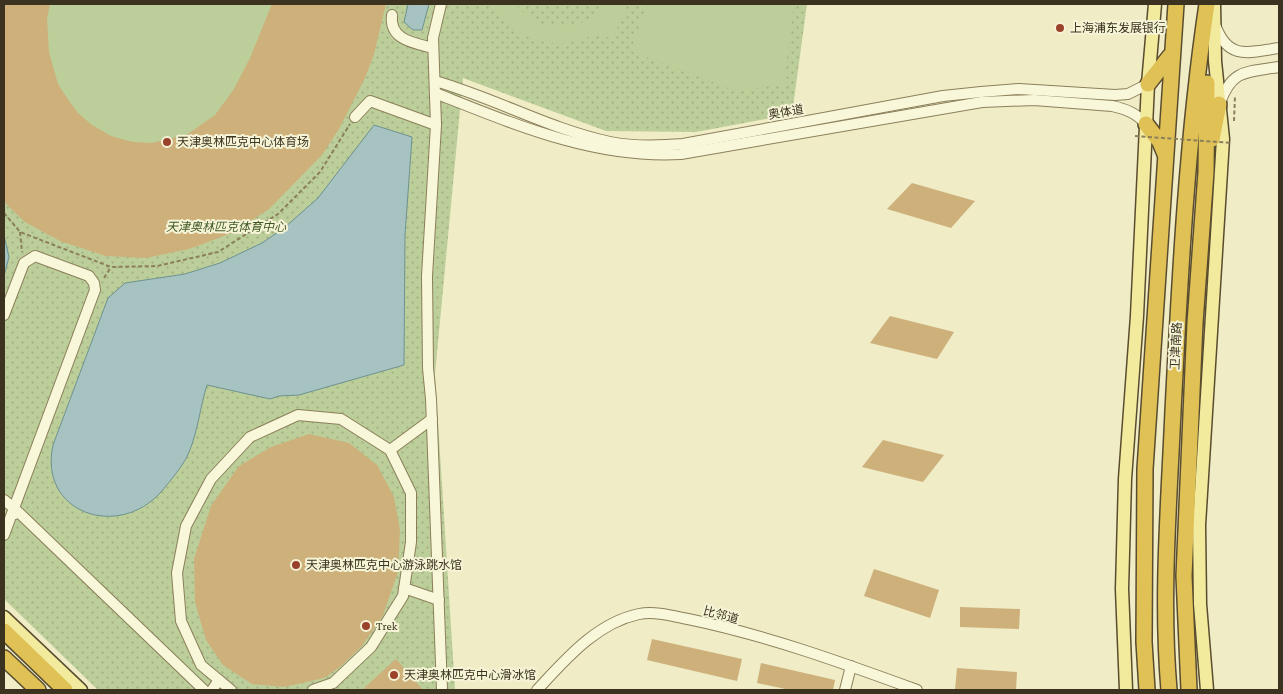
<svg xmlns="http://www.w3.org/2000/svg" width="1283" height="694" font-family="'Crimson Pro','Noto Sans SC',serif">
<defs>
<pattern id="grass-dots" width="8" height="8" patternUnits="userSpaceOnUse" patternTransform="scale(1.25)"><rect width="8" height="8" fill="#bcce99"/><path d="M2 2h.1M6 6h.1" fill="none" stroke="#a2b183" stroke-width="1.8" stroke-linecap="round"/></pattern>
</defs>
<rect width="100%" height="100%" fill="#efecc6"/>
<!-- grass -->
<polygon fill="url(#grass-dots)" points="4,4 807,4 792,114 696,132 606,131 463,78 435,374 455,690 98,690 4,599"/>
<!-- garden -->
<g fill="#bcce99">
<polygon points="4,4 386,4 374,54 365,78 339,129 189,249 146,258 106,256 60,241 25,222 4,202"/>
<path d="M493,4C499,4 506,2 512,4C518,5 526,16 533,20C557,33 590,27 605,4H627L613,39C589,30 586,42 564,43C537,46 504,29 493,4Z"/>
<polygon points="648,4 794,4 784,84 736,91 630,51"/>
</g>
<!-- water -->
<g fill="#a7c3c1" stroke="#6d9291">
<polygon points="408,4 429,4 422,30 413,30 404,22"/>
<path d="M374,125L412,137L405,235L404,365L299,395L279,396L270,399L207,385C200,407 198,431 189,452C186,462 168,484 161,492C118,540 38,513 53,445L108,298L125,283L185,274L220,263L262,243L284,228L318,198Z"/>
<polygon points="4,235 9,257 4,276"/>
</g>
<!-- building -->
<g fill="#ceb07b">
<polygon points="4,4 50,4 47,18 49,52 58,84 67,98 78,113 92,125 111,136 133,142 152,143 188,134 215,115 234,89 250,58 272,4 386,4 374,54 365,78 339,129 322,155 269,209 232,233 189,249 146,258 106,256 60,241 25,222 4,202"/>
<polygon points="912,183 975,201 951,228 887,209"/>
<polygon points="890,316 954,332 937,359 870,343"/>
<polygon points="309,434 349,443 377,465 394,497 400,530 398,572 383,615 362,646 340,667 324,678 284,687 252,684 223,665 206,640 195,602 194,559 211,506 239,466 271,447"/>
<polygon points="883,440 944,455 923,482 862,467"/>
<polygon points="874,569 939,590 930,618 864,596"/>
<polygon points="960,607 1020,609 1019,629 960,627"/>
<polygon points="652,639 742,659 737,681 647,660"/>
<polygon points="396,659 423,690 362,690"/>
<polygon points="761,663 835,680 833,690 790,690 757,683"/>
<polygon points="957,668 1017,672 1016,690 955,690"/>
</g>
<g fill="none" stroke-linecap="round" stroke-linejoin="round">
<!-- minor casing -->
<g stroke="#8b7f5b" stroke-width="12">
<g id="minor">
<polyline points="441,4 433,38 436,125 427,276 428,368 431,399 442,690"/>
<path d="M392,15C389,40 414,43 433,48"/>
<path d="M1216,27C1229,61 1250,52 1279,48"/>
<path d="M435,81C495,98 549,129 610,142C634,147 659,146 683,144L943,96L981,92L1019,89L1115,95L1128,94L1148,84"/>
<path d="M435,93C514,124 594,159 681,154L982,102L1034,100L1112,106C1126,109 1136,113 1146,124"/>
<path d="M1220,103C1232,69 1247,72 1279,67"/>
<polyline points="355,117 370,101 436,125"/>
<polyline points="4,315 24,263 35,256 89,276 94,283 95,290 4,535"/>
<polyline points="390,450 432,419"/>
<polyline points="4,500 14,508 15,514"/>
<polyline points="14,508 204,690"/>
<polyline points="404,588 439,600"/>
<polyline points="212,690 219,680"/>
<polyline points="231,690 201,665 181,621 177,573 186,526 211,479 250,437 298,415 341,419 390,450 411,493 411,542 403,596 371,647 333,683 313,690"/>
<path d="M537,690C565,660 596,623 639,614C655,611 673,616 688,619C766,635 843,663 917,690"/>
<polyline points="845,690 851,666"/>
</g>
</g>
<!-- major casing -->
<g stroke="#594c2f" stroke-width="15">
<g id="major">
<polyline points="4,617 81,690"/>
<polyline points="1126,690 1122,589 1125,479 1137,316 1148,84 1155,4"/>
<polyline points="1207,690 1200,604 1199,525 1223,139 1215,61 1214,4"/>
</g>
</g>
<!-- highway casing -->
<g stroke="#594c2f" stroke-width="18">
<g id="highway">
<polyline points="1148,84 1170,56"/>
<polyline points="1146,124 1160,142 1165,154"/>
<polyline points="1212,139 1219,104"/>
<polyline points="4,631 65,690"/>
<polyline points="4,658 38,690"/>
<polyline points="1147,690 1144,642 1145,469 1176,4"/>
<path d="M1169,690C1161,597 1169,504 1173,411C1180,275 1187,138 1207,4"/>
<polyline points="1189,690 1184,576 1195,323 1206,172 1207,83"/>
</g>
</g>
<!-- path -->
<g stroke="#8b7f5b" stroke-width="2" stroke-dasharray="4 2.5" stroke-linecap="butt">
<polyline points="1234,121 1235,96"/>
<polyline points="4,213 20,232 111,267 157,266 218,252 278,214 320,172 350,124"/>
<polyline points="20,232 22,252"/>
<polyline points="104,278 111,267"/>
</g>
<!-- minor -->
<use href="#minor" stroke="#f9f7d9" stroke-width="10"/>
<!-- major -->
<use href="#major" stroke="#f2eb9e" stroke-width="12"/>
<!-- highway -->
<use href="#highway" stroke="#dfc156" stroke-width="15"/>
<!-- path-bridge -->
<polyline stroke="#8b7f5b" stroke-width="2" stroke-dasharray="4 2.5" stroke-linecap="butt" points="1135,136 1232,143"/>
</g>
<!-- markers -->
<g fill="#9b422a" stroke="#f6f4d6" stroke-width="2">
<circle cx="1060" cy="28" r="5"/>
<circle cx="167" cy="142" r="5"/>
<circle cx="296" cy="565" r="5"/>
<circle cx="366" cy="626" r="5"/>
<circle cx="394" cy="675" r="5"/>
</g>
<g text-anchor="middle" stroke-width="4" stroke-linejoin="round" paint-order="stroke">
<!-- poi labels -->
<g font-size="12" fill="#3b331f" stroke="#f6f4d6" text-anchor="start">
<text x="1070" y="32">上海浦东发展银行</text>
<text x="177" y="146">天津奥林匹克中心体育场</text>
<text x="306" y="569">天津奥林匹克中心游泳跳水馆</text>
<text x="376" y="630">Trek</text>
<text x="404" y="679">天津奥林匹克中心滑冰馆</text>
</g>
<!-- street labels -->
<g font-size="12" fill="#3b331f" stroke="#f6f4d6">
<text transform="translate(786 112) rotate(-10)" y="4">奥体道</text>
<text transform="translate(1176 346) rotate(-87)" y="4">卫津南路</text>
<text transform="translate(721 615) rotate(15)" y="4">比邻道</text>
</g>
<!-- park labels -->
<g font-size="12" font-style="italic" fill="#405825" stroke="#f6f4d6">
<text x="226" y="231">天津奥林匹克体育中心</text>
</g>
</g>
<!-- border -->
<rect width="1283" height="694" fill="none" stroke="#3b331f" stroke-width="10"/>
</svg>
